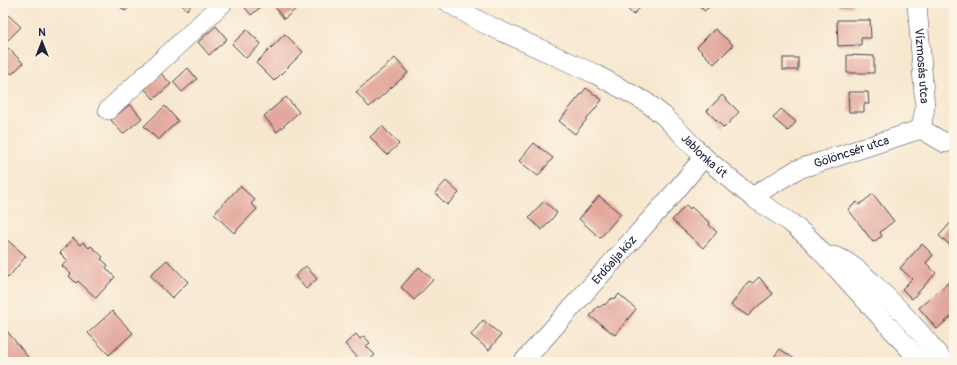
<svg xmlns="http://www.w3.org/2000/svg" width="957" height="365" font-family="Pangolin,sans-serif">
<rect width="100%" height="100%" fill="#fcf5e5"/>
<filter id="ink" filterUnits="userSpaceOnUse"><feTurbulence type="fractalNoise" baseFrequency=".025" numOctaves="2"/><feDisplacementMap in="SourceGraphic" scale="8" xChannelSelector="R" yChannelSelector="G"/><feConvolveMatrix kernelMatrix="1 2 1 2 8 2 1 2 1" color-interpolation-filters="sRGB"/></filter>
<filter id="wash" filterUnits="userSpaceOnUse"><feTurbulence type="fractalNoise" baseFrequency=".012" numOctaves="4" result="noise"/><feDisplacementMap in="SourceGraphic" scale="16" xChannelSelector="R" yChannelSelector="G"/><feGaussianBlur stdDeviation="0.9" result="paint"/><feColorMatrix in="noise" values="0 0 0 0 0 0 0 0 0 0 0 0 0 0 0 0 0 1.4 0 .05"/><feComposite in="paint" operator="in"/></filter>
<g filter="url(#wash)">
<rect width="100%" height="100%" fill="#f7e7cf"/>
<g id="blocks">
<!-- building -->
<g fill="#e3a89d">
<polygon points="116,3 133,3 125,11"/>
<polygon points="180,3 193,3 187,10"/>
<polygon points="241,3 266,3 251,15"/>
<polygon points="277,3 299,3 301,5 284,19 274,6"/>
<polygon points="622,3 645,3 633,15"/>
<polygon points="698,3 715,3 704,11"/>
<rect x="839" y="3" width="14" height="4"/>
<polygon points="7,14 21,27 4,44 23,63 12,74 3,66 3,18"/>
<polygon points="837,20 870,20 871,38 861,38 861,45 838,46"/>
<polygon points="216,26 227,39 209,55 198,42"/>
<polygon points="715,29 733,45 714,64 697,47"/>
<polygon points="247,30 261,44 246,58 232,44"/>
<polygon points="285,34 303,52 274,81 256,63"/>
<polygon points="847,55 874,56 874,73 847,73"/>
<polygon points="395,58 408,73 369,107 356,92"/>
<rect x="783" y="58" width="15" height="12"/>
<polygon points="188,68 197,79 182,92 173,82"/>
<polygon points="157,69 171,84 154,99 140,84"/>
<polygon points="586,88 602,100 575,134 559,121"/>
<polygon points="848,92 868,92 869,104 864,104 864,112 849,112"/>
<polygon points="722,95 739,112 724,128 707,111"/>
<polygon points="286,97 299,112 277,132 264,116"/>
<polygon points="130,104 142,118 123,134 111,120"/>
<polygon points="165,106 178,121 158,140 144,126"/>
<polygon points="781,109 796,122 788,131 773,118"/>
<polygon points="382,126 399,144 387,155 370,137"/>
<polygon points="534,143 553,158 538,176 519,161"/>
<polygon points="446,181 459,193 447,205 435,193"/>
<polygon points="240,186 255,200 251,204 257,209 234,233 214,214"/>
<polygon points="873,194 894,221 880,232 882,236 873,242 848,209 857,202 859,205"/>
<polygon points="599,196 621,214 600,238 579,219"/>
<polygon points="544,201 557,213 542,230 529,218"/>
<polygon points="686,205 690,209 691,207 710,223 709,225 717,232 703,248 672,220"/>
<polygon points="954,219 954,248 939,236"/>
<polygon points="73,238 80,245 83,242 89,248 91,246 103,257 101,259 108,265 106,268 115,277 96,298 78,281 76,283 69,276 71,274 62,266 67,260 60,253"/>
<polygon points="7,240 26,256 8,278 5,274 3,277 3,244"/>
<polygon points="922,244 933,255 926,263 936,273 912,299 902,289 912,279 900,268"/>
<polygon points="167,260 188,282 172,298 150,275"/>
<polygon points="306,266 317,279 306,289 295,276"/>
<polygon points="419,267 433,280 414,300 401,287"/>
<polygon points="759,277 773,294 757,307 748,316 731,305 749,281 753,283"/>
<polygon points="954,278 954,314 937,329 919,308"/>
<polygon points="619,294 636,309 615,335 590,316 597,307 600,307 604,304 605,305 610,299 616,298"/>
<polygon points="112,311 133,333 109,355 88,333"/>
<polygon points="483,320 501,335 489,350 471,335"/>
<polygon points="3,326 32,362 3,362"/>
<polygon points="356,334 360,339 364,336 370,343 366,346 375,355 367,362 362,362 345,344"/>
<polygon points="780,349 799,362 770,362"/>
</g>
</g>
</g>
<g filter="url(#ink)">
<use href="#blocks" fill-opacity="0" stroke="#424051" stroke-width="1"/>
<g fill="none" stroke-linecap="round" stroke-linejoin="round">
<!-- minor casing -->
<g stroke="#424051" stroke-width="20">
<g id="minor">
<path id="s1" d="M449,3L481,22L595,74L646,102L664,116L704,157L752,197L791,223L810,239L921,362"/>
<path id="s2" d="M917,3L925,108L921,129"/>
<polyline points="108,110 223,3"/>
<path id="s3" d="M752,197L796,170L921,129L945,143L954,140"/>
<path d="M832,256C849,254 904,314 917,329C926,339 935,351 944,362"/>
<path id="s4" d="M523,362L674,193L704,157"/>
</g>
</g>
<!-- minor -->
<use href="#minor" stroke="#fff" stroke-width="19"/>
</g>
</g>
<g text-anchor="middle" stroke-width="3" stroke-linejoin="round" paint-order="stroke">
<!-- street labels -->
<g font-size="12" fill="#22223b" stroke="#fcf5e5">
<text dy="4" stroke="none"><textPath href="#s2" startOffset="63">Vízmosás utca</textPath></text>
<text dy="4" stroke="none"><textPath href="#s3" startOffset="110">Gölöncsér utca</textPath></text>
<text dy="4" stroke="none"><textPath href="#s1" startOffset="300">Jablonka út</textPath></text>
<text dy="4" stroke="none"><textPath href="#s4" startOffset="137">Erdőalja köz</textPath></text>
</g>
</g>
<!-- margin -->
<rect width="957" height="365" fill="none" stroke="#fcf5e5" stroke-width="16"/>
<!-- north arrow -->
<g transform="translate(42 42)" stroke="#fcf5e5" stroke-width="3" paint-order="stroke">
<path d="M0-3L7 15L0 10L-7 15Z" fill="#22223b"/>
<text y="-6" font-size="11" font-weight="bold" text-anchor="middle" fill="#22223b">N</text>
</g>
</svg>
